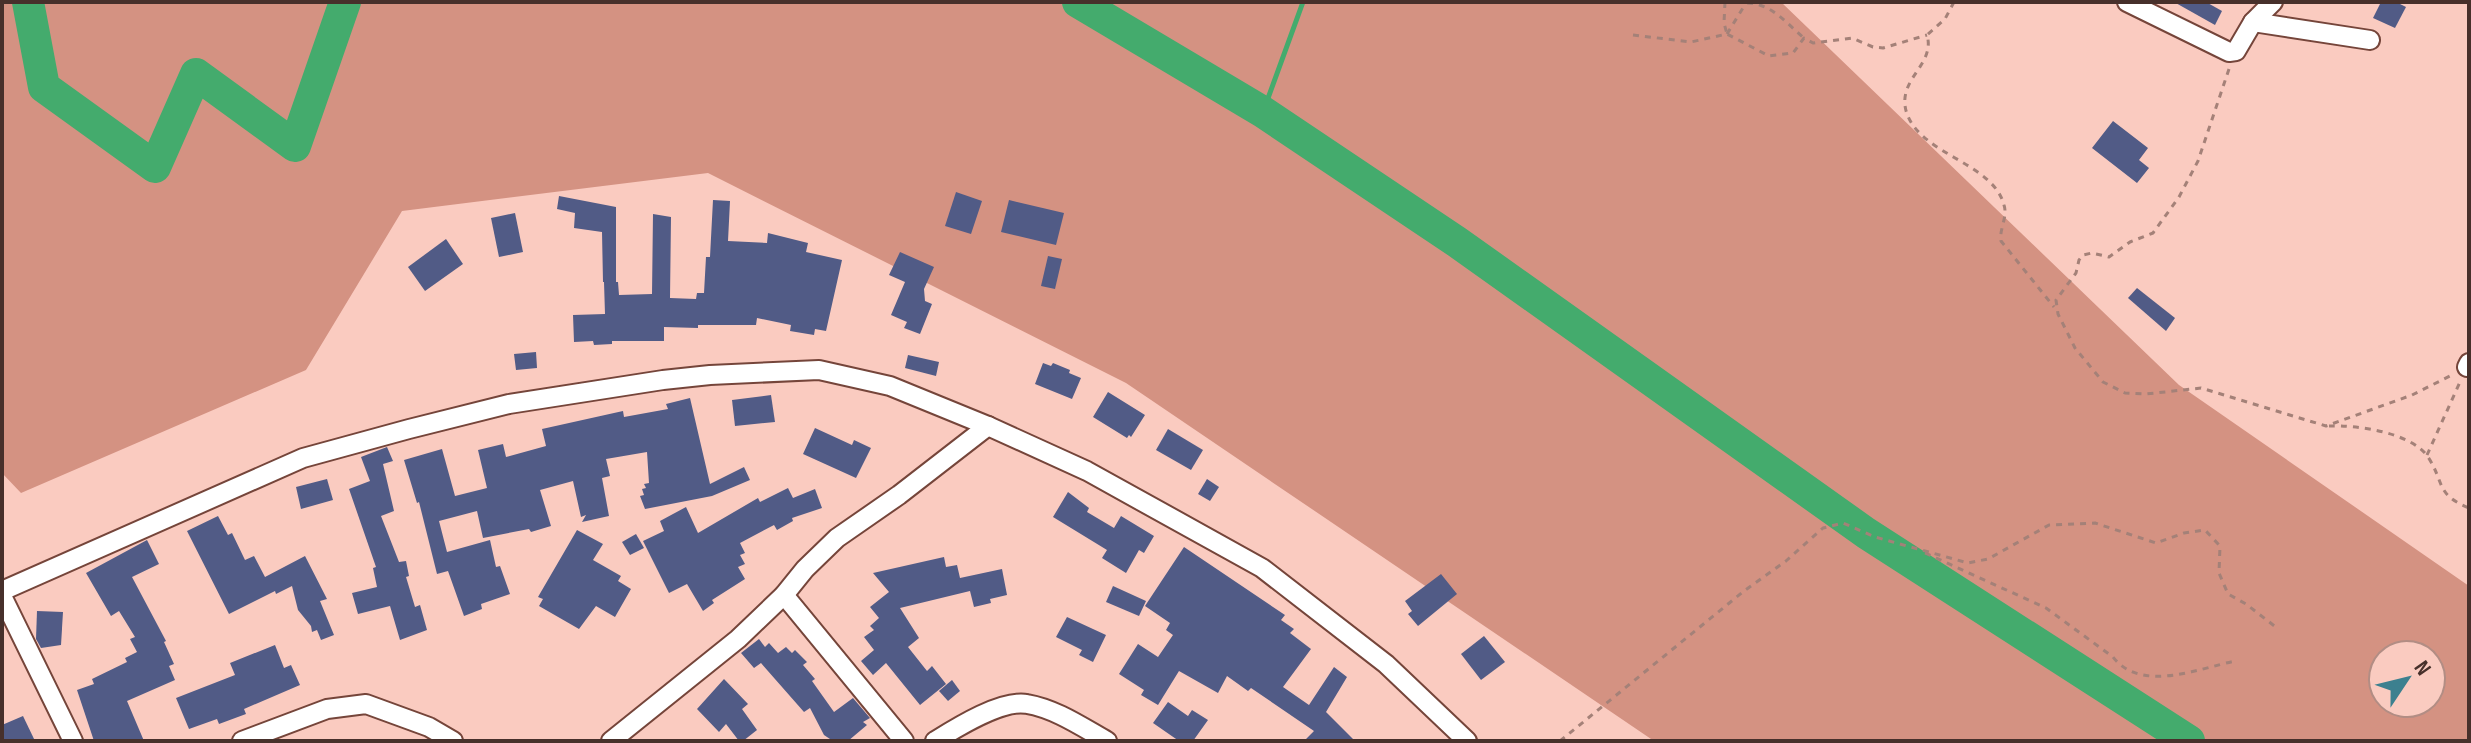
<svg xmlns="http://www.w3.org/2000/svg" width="2471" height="743" font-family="'Sofia Sans Condensed',sans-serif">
<rect width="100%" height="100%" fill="#facbc0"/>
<!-- green -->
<path fill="#d49282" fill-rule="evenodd" d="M2,2H1781L2179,385L2469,586V741H1654L1126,383L708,173L402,211L306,370L21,493L2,473ZM2383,655H2431V703H2383Z"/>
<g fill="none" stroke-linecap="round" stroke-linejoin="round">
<!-- stream -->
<polyline stroke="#44ab6d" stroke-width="5" points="1263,112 1303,2"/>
<!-- river -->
<g stroke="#44ab6d" stroke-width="32">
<polyline points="28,2 44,87 155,167 196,74 295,146 345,2"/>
<polyline points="1078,2 1263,112 1457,242 1866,533 2189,741"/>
</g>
</g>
<!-- building -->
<g fill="#515b86">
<polygon points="2174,2 2206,2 2222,11 2215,25"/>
<polygon points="2381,2 2396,2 2406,7 2395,28 2373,18"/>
<polygon points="2113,121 2148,148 2139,160 2149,168 2137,183 2092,148"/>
<polygon points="956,192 982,201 971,234 945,226"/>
<polygon points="559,196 616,207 616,282 603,282 602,232 574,228 575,213 557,209"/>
<polygon points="713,200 730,201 728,241 767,243 768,233 808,243 806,252 842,260 826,331 815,329 814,335 790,331 791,325 757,318 756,325 698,325 698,328 664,327 664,341 612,341 612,344 594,345 593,341 574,342 573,315 605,314 604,282 618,282 619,295 652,294 653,214 671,217 670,298 696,299 697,293 704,293 706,257 710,257"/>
<polygon points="1009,200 1064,213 1056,245 1001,232"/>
<polygon points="515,213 523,252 499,257 491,218"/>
<polygon points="446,239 463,264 425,291 408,267"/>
<polygon points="900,252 934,267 924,289 925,301 932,304 920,334 904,328 907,322 891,315 905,282 889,275"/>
<polygon points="1048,256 1062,259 1055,289 1041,286"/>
<polygon points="2137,288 2175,318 2166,331 2128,298"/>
<polygon points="536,352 537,368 516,370 514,354"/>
<polygon points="908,355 939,362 936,376 905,368"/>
<polygon points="1043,363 1051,366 1053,363 1070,370 1069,373 1081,378 1072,399 1035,384"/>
<polygon points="1108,392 1145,415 1131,437 1129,435 1127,438 1093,417"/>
<polygon points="771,395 775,422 735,426 732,400"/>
<polygon points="690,398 710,484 744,467 750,480 712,496 645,509 640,496 644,495 642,489 646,488 644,484 649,483 647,452 606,459 610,476 602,478 609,516 582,522 586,515 581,517 573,481 540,490 551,526 531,532 529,529 483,538 477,511 439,521 447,552 490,540 496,567 500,566 510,594 481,604 482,609 464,616 448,571 437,574 419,502 417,503 404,460 442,449 455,496 487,488 478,450 503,444 506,457 546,446 542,429 623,411 624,417 668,409 666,404"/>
<polygon points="815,428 852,445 854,440 871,448 856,478 803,454"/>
<polygon points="1168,429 1203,450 1191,470 1156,450"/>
<polygon points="387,447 393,461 383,464 394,511 381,516 399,562 406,561 409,576 406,577 415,607 420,605 427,630 400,640 390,606 358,614 352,593 377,587 373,568 376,567 349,489 370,481 361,457"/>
<polygon points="327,479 333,500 301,509 296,487"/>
<polygon points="1207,479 1219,487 1210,501 1198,494"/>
<polygon points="788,488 793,498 815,489 822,508 792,518 793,521 777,530 774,525 740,543 745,553 740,555 745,564 738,567 745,579 712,600 714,603 703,611 687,584 669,593 643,541 664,531 660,521 686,507 698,533 758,498 760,502"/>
<polygon points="1068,492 1089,508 1087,512 1114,528 1121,516 1154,536 1144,553 1139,550 1126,573 1102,558 1107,550 1053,517"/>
<polygon points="218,516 228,535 232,533 245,560 254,556 265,577 305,556 327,599 320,601 334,635 321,640 317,630 312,632 311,626 298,610 292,586 276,594 275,591 229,614 187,531"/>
<polygon points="577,530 603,544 593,560 621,576 618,581 631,589 615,617 596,606 579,629 539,606 543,599 538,597"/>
<polygon points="636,534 644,548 630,555 622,542"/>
<polygon points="147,540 159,564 132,577 166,641 164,642 174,664 169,666 175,680 127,701 144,741 94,741 77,690 94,684 92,679 127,662 125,658 137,652 130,639 135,637 119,611 111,616 86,573"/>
<polygon points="1184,547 1285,615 1281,620 1294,629 1290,633 1311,649 1283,687 1309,705 1334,667 1347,677 1326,712 1355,741 1304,741 1314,731 1251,688 1248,691 1227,676 1218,693 1179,671 1158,705 1141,695 1144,690 1119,674 1138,644 1158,657 1173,635 1166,630 1170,623 1145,606"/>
<polygon points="944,557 946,567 957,565 960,578 1002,569 1007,595 990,599 991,603 974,607 970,591 900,608 919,638 908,647 927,671 932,666 946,684 920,705 886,663 873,675 861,661 874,650 864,637 874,630 870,626 879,618 870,607 889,592 873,573"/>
<polygon points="1441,574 1457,594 1418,626 1408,614 1412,611 1405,601"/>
<polygon points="1113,586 1146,601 1139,616 1106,602"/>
<polygon points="37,611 63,612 61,645 41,648 36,639"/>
<polygon points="1067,617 1106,635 1093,662 1079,655 1082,650 1056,637"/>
<polygon points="1484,636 1505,662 1481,680 1461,654"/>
<polygon points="759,639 765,647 769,643 778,653 786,647 792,653 795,650 807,662 803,665 815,679 812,681 834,712 853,698 870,718 863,722 867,725 848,741 833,741 824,735 810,708 804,712 761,663 754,668 741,653"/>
<polygon points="275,645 284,668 291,665 300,685 244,709 246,714 219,724 217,719 189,729 176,698 235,675 230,663"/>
<polygon points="724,679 748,704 742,709 757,730 743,741 739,741 726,724 719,732 697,709"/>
<polygon points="952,680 960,691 948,701 939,691"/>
<polygon points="1168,702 1188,716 1192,710 1208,720 1193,741 1179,741 1153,723"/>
<polygon points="23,716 35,741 2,741 2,725"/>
</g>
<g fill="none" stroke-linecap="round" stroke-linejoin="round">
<!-- minor casing -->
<g stroke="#75453a" stroke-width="22">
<g id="minor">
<polyline points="2127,2 2229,52 2236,51 2253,22 2273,2"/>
<polyline points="2253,22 2370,40"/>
<polyline points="2467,367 2469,363"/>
<polyline points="2,591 303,458 409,429 509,404 663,380 710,375 819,370 890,386 988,426 1087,471 1262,568 1386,664 1467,741"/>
<polyline points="784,595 904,741"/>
<polyline points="2,596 73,741"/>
<polyline points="242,741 327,709 366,704 429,727 453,741"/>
<polyline points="611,741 738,639 784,595 805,569 837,538 899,495 988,426"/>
<path d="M935,741C956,728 1002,699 1027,704C1056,709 1082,727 1107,741"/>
</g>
</g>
<!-- path -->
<g stroke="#a48178" stroke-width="3" stroke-dasharray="6 6" stroke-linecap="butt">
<polyline points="1725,2 1724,23 1727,34"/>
<path d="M1954,2L1945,19L1927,35C1936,66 1895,79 1907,114C1922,155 1993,163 2004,205C2008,217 1999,229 2001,241L2054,307"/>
<path d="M1747,3C1771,3 1786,23 1804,38"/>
<polyline points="1727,34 1746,3"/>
<polyline points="1633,35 1691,42 1727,34 1769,56 1793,53 1804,38 1813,43 1852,38 1873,47 1883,48 1927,35"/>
<polyline points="2229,69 2198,161 2179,197 2153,233 2130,242 2109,257 2092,253 2083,255 2079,260 2076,273 2056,300 2058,314 2075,348 2103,382 2125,393 2146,394 2201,388 2326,426 2412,395 2452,375"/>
<path d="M2329,426C2356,425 2411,432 2428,457C2445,483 2435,494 2469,508"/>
<polyline points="2427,455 2460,382"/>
<path d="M1925,553L2046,608L2113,657C2141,693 2197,669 2235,661"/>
<polyline points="1560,741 1744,591 1786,561 1823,528 1843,523 1875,537 1968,563 1988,559 2049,525 2095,523 2156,543 2184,533 2205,530 2220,546 2219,573 2228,594 2246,604 2277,628"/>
</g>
<!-- minor -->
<use href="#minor" stroke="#fff" stroke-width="18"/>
</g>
<!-- border -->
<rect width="2471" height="743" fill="none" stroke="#47302b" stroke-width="8"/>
<!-- north arrow -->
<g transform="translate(2407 679) rotate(55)"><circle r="38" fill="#facbc0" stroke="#b28d84" stroke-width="2"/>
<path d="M0-6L14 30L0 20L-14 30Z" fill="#3c808f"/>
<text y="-12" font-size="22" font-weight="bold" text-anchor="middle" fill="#47302b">N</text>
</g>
</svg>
